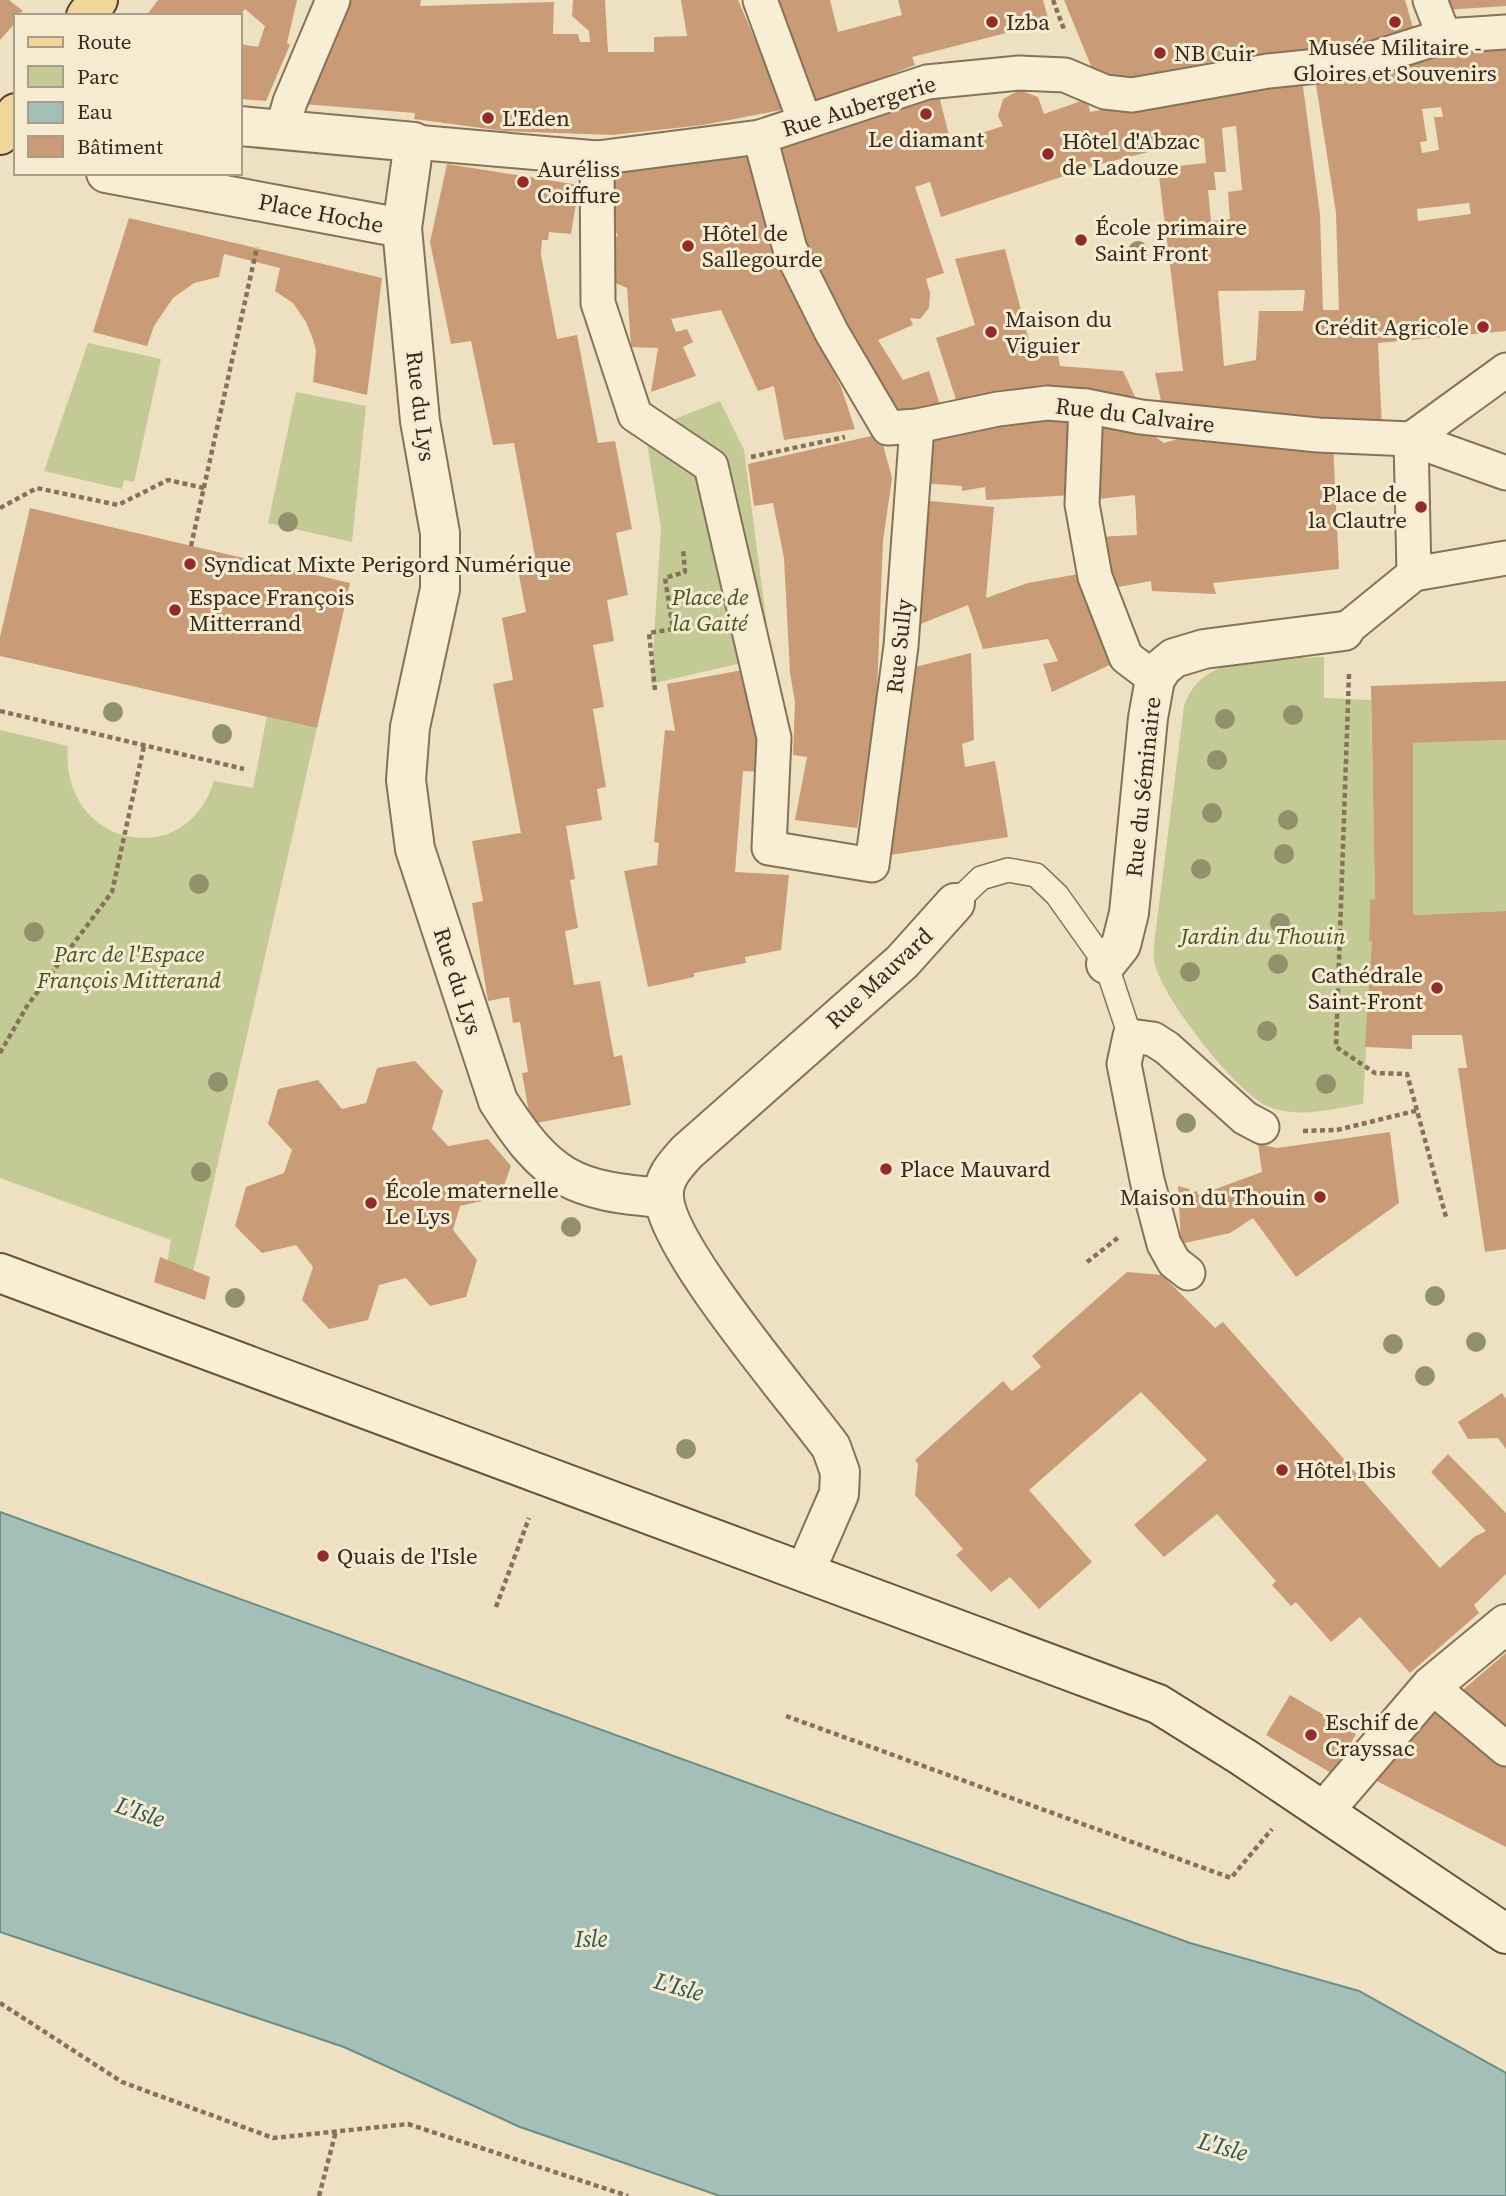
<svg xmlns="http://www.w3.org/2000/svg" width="1506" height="2196" font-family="'Source Serif 4',serif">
<rect width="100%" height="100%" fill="#ede1c1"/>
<!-- green -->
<g fill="#c3ca95">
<polygon points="88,343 161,359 134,482 124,480 122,489 44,471"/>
<polygon points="296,392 366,406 352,542 268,523"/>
<polygon points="720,401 744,450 771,656 651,684 661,528 645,431"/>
<path d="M1324,657V698L1371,700L1375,899L1370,901L1369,941H1372L1363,1104C1333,1109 1296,1119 1267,1106C1236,1092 1159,995 1154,960C1153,950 1155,938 1156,928L1184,706C1202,650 1276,660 1324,657Z"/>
<path d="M267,716L317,728L188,1294L164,1285L171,1240L0,1178V730L68,746C59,847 186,874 214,781L253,788Z"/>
<polygon points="1506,740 1506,911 1413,915 1413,743"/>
</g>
<!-- water -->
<polygon fill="#a3bfb7" stroke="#6b8d85" stroke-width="2" points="0,1512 1190,1943 1359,1991 1506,2073 1506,2196 720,2196 520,2127 344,2047 0,1932"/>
<!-- building -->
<g fill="#ca9b77" fill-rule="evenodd">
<polygon points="0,0 9,0 23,11 16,16 16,22 0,40"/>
<polygon points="158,0 297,0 287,43 290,45 266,101 240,99 240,44 258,47 265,26 245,9 240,16 146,16"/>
<polygon points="346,0 421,0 420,6 554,2 553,34 578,34 580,42 590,42 589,31 572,16 573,0 605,0 608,52 654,52 654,37 687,36 681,0 738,0 777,91 781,110 703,125 612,135 504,131 414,119 415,113 303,104"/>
<polygon points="778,0 830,0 838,32 902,15 898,0 1043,0 1049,22 912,57 915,65 806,107 786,30 790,28"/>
<polygon points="1064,0 1405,0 1416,38 1238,57 1098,83"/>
<polygon points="1439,0 1506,0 1506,6 1443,10"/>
<path d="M1506,45V331L1378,343L1382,428L1163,410L1155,373L1183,371L1158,168L1206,163L1204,138L1097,165L941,217L930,182L915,187L944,273L926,279L930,293L929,308L920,319L910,318L913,325L878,340L903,380L929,371L942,411L898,416L807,261L772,144L815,129L939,96L951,143L1003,126L998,116L1003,99L1020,90L1038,97L1044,114L1087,99L1090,112L1199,91L1302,79L1320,214L1323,310H1339L1336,213L1315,78L1453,48ZM1441,107L1443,117H1434L1439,150L1422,153L1420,142L1427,141L1422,109ZM1236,126L1242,190L1228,192L1230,219L1211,221L1208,190H1216L1214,172H1226L1222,128ZM1469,203L1471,214L1418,221L1417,209ZM1305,290L1303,311H1259L1256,360L1224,366L1218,291Z"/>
<polygon points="746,153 773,250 841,387 855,429 784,440 774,386 758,391 721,310 671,319 676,332 687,329 693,342 683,347 696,376 651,392 658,348 631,347 627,288 606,279 604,242 618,236 605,208 607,169"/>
<polygon points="447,164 579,185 571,234 549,232 548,240 542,240 541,255 557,339 577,335 598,443 615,441 632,529 616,533 628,595 607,600 614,641 593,645 604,707 593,709 606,787 597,789 602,820 566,826 575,879 570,880 578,928 565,931 574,985 600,981 614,1057 622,1055 631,1105 531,1124 522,1073 528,1072 520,1022 513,1023 509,997 488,1001 472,903 483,901 472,841 521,833 493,684 513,680 502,618 526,612 518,570 537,567 514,443 493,445 471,341 451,344 430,242"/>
<polygon points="129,218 382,278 367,395 313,382 316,351 313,339 306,322 293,303 275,291 280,268 224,254 219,277 194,283 173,298 154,326 147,346 93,332"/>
<polygon points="1005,249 1033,356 1057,350 1060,366 1123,371 1139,405 959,409 936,338 975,325 955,259"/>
<polygon points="1066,415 1074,495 986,500 985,487 962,491 962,486 922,483 926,436"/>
<polygon points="1093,427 1147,431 1164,443 1191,435 1333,443 1339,569 1213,583 1216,594 1152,591 1151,581 1107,589 1095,537 1137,535 1135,495 1090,500"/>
<polygon points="880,434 892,478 883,541 874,766 868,765 857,828 795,820 807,757 793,755 795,702 790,673 784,558 773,503 754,506 748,464"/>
<polygon points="920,500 994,507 986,598 1028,583 1084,573 1116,662 1052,692 1043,664 1058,661 1048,639 983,649 968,605 908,629"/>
<polygon points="30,508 350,583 317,728 0,656 0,637"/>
<polygon points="971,653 974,740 962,744 965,767 995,761 1008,837 884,856 903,670"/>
<polygon points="748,669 764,772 743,771 735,872 789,875 781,950 745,957 746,963 694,973 694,977 648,987 624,871 657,865 659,843 654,842 665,730 675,731 667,684"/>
<polygon points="1506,681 1506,740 1413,743 1413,915 1506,911 1506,1249 1485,1252 1458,1068 1467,1068 1462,1035 1412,1035 1412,1049 1365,1047 1372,941 1369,941 1370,900 1375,899 1371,686"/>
<polygon points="415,1061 443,1091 432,1129 448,1146 488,1139 511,1166 500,1197 460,1206 453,1230 477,1260 466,1297 430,1306 406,1278 379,1285 368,1320 329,1329 302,1300 313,1267 296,1245 262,1253 235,1226 246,1187 284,1173 292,1150 268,1124 278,1089 318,1080 342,1109 366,1103 377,1068"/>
<polygon points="1390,1132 1399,1203 1296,1277 1253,1218 1230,1233 1185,1243 1181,1242 1178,1186 1189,1189 1191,1193 1196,1191 1199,1195 1262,1172 1258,1144 1277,1148"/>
<polygon points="160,1257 210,1277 205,1300 154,1282"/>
<polygon points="1127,1272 1162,1275 1215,1328 1223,1322 1440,1568 1474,1537 1486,1531 1431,1472 1448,1454 1506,1513 1506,1574 1474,1605 1479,1613 1410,1673 1360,1617 1331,1642 1296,1602 1291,1606 1272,1585 1276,1581 1217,1514 1164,1557 1134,1525 1207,1460 1141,1392 1029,1490 1092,1562 1039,1609 1010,1577 991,1592 956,1555 963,1549 915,1495 918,1464 915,1460 1003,1381 1012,1391 1041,1367 1032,1356"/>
<polygon points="1502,1393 1506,1399 1506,1449 1498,1438 1468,1439 1458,1422"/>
<polygon points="1506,1653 1506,1734 1458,1694"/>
<polygon points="1290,1695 1356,1734 1333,1774 1266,1735"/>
<polygon points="1438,1712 1506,1762 1506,1847 1371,1778 1418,1726"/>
</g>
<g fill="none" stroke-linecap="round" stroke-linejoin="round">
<!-- service casing -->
<g stroke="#867259" stroke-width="26">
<polyline id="service" points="955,903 981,878 1008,870 1036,875 1057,895 1106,964 1130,1036"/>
</g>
<!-- pedestrian casing -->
<g stroke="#867259" stroke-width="37">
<g id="pedestrian">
<polyline points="760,0 805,122"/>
<polyline points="1430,0 1444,36"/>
<polyline points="282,129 290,102 333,0"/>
<polyline points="760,137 790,249 832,333 888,428 917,426 998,409 1047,403 1086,406 1141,417 1318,435 1411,439 1506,473"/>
<polyline points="414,142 597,158 760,137 927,82 1019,73 1065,75 1105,92 1132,95 1268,71 1365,61 1444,36 1506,32"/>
<polyline points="597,158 598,303 635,415 711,466 774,738 769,848 872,865 901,646 917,426"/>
<polyline points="1086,406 1082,504 1095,577 1126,657 1155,679"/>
<polyline points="1414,574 1411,439 1506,370"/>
<polyline points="1344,631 1414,574 1506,558"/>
<polyline points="1188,1273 1174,1262 1164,1244 1147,1180 1124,1064 1130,1036 1153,1039 1167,1048 1245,1118 1262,1127"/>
<polyline points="1431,1686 1506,1749"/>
</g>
</g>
<!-- minor casing -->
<g stroke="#867259" stroke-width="42">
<g id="minor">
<path d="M240,126L414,142L402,228L420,421L440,533V589L410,727L406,780L415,849L498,1101C548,1179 572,1191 664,1198"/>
<polyline points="106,173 402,228"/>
<polyline points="1106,964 1121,945 1129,913 1148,718 1155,679 1163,667 1174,658 1204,649 1344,631"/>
<path d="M805,1572L839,1494L840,1472L831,1447C795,1398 668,1250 664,1198C662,1179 675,1165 687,1152L902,962L955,903"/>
<polyline points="1324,1811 1431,1686 1506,1624"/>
</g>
</g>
<!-- secondary casing -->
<g stroke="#67533c" stroke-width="42">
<polyline id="secondary" points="0,1273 1158,1704 1243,1757 1506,1934"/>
</g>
<!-- primary casing -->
<g stroke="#53402d" stroke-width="42">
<g id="primary">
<polyline points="86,16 98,0"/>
<polyline points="0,135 16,113"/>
</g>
</g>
<!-- path -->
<g stroke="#867259" stroke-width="4.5" stroke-dasharray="5 3.5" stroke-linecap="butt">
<polyline points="1053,0 1065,32"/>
<polyline points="751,457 845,437"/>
<polyline points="0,508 37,488 118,505 168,480 204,488"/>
<polyline points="191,546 257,247"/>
<polyline points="1349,674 1336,1047 1375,1073 1407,1074 1446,1217"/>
<polyline points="655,690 649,633 673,629 665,578 685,572 683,548"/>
<polyline points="0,711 244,769"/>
<polyline points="0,1053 27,1006 112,892 144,746"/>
<polyline points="1303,1131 1337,1130 1419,1110"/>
<polyline points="1087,1262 1119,1237"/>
<polyline points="496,1607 529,1518"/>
<polyline points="786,1716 1231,1878 1272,1829"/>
<polyline points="0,2003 122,2082 273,2138 408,2124 628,2196"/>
<polyline points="319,2196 336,2131"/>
</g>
<!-- service -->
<use href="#service" stroke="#f8eed3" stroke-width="23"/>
<!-- pedestrian -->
<use href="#pedestrian" stroke="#f8eed3" stroke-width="33"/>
<!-- minor -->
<use href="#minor" stroke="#f8eed3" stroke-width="38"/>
<!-- secondary -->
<use href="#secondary" stroke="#f8eed3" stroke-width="38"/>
<!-- primary -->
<use href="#primary" stroke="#f0d698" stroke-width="38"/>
</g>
<!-- trees -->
<g fill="#91926b">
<circle cx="1138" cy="251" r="10"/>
<circle cx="288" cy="522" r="10"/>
<circle cx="113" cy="712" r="10"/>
<circle cx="1293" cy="715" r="10"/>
<circle cx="1225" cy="719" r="10"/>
<circle cx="222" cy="734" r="10"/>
<circle cx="1217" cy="760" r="10"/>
<circle cx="1212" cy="813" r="10"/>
<circle cx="1288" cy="820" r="10"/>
<circle cx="1284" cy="854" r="10"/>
<circle cx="1201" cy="869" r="10"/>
<circle cx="199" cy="884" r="10"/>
<circle cx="1280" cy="923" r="10"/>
<circle cx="34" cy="932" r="10"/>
<circle cx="1278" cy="964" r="10"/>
<circle cx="1190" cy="972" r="10"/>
<circle cx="1267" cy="1031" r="10"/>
<circle cx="218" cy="1082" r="10"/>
<circle cx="1326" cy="1084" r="10"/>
<circle cx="1186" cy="1123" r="10"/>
<circle cx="201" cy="1172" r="10"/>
<circle cx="571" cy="1227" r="10"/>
<circle cx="1435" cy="1296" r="10"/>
<circle cx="235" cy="1298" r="10"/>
<circle cx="1476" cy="1342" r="10"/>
<circle cx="1393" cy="1344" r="10"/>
<circle cx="1425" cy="1376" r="10"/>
<circle cx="686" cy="1449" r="10"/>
</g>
<!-- markers -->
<g fill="#932b2a" stroke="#f4ebd0" stroke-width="2.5">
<circle cx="992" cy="22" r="7"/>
<circle cx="1395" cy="22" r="7"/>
<circle cx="1160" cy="53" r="7"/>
<circle cx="926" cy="114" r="7"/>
<circle cx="488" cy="118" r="7"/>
<circle cx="1048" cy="154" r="7"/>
<circle cx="523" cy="182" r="7"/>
<circle cx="1081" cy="240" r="7"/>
<circle cx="688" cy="246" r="7"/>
<circle cx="1483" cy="327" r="7"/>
<circle cx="991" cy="332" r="7"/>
<circle cx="1421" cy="507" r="7"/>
<circle cx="190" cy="564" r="7"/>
<circle cx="175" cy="610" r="7"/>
<circle cx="1437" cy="988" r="7"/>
<circle cx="886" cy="1169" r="7"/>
<circle cx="1320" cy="1197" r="7"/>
<circle cx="371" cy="1203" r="7"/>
<circle cx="1282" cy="1470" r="7"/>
<circle cx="323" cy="1556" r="7"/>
<circle cx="1311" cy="1735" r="7"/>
</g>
<g text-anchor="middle" stroke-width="6" stroke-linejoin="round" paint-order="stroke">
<!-- poi labels -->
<g font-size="23" fill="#36291d" stroke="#f4ebd0" text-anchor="start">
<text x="1006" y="30">Izba</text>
<text x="1395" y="55" text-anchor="middle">Musée Militaire -<tspan x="1395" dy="26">Gloires et Souvenirs</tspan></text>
<text x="1174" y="61">NB Cuir</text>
<text x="502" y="126">L'Eden</text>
<text x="926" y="147" text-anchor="middle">Le diamant</text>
<text x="1062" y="149">Hôtel d'Abzac<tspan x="1062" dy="26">de Ladouze</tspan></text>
<text x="537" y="177">Auréliss<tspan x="537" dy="26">Coiffure</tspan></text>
<text x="1095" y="235">École primaire<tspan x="1095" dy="26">Saint Front</tspan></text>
<text x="702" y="241">Hôtel de<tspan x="702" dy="26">Sallegourde</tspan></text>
<text x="1005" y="327">Maison du<tspan x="1005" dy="26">Viguier</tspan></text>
<text x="1469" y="335" text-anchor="end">Crédit Agricole</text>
<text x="1407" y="502" text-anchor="end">Place de<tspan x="1407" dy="26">la Clautre</tspan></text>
<text x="204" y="572">Syndicat Mixte Perigord Numérique</text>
<text x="189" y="605">Espace François<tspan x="189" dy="26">Mitterrand</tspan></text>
<text x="1423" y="983" text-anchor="end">Cathédrale<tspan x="1423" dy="26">Saint-Front</tspan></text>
<text x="900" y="1177">Place Mauvard</text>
<text x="385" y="1198">École maternelle<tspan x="385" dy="26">Le Lys</tspan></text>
<text x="1306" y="1205" text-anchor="end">Maison du Thouin</text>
<text x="1296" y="1478">Hôtel Ibis</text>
<text x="337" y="1564">Quais de l'Isle</text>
<text x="1325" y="1730">Eschif de<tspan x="1325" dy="26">Crayssac</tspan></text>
</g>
<!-- street labels -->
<g font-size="23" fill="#36291d" stroke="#f4ebd0">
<text transform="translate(859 106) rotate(-17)" y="8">Rue Aubergerie</text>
<text transform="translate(321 213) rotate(11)" y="8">Place Hoche</text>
<text transform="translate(421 406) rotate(83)" y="8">Rue du Lys</text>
<text transform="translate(1135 415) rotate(7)" y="8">Rue du Calvaire</text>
<text transform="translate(899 646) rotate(-84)" y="8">Rue Sully</text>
<text transform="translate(1143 787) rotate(-84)" y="8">Rue du Séminaire</text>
<text transform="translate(879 978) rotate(-43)" y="8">Rue Mauvard</text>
<text transform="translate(458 981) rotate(72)" y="8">Rue du Lys</text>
</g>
<!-- park labels -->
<g font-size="23" font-style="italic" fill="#455224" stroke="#f4ebd0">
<text x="710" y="605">Place de<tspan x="710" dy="26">la Gaité</tspan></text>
<text x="1263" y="944">Jardin du Thouin</text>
<text x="129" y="962">Parc de l'Espace<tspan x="129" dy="26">François Mitterand</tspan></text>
</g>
<!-- water labels -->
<g font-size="24" font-style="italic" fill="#2c5553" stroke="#f4ebd0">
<text transform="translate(140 1812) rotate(19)" y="8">L'Isle</text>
<text x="591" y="1947">Isle</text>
<text transform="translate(679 1987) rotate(16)" y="8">L'Isle</text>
<text transform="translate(1223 2147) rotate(16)" y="8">L'Isle</text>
</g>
</g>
<!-- legend -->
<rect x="14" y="14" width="228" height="161" fill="#f4ebd0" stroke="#a89d88" stroke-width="2"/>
<rect x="28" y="37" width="35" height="10" fill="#f0d698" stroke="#a89d88" stroke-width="2"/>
<text x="77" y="49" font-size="21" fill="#36291d">Route</text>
<rect x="28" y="66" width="35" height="21" fill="#c3ca95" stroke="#a89d88" stroke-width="2"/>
<text x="77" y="84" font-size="21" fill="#36291d">Parc</text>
<rect x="28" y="102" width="35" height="21" fill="#a3bfb7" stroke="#a89d88" stroke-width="2"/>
<text x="77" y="119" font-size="21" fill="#36291d">Eau</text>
<rect x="28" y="136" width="35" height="21" fill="#ca9b77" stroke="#a89d88" stroke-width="2"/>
<text x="77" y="154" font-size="21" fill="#36291d">Bâtiment</text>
</svg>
